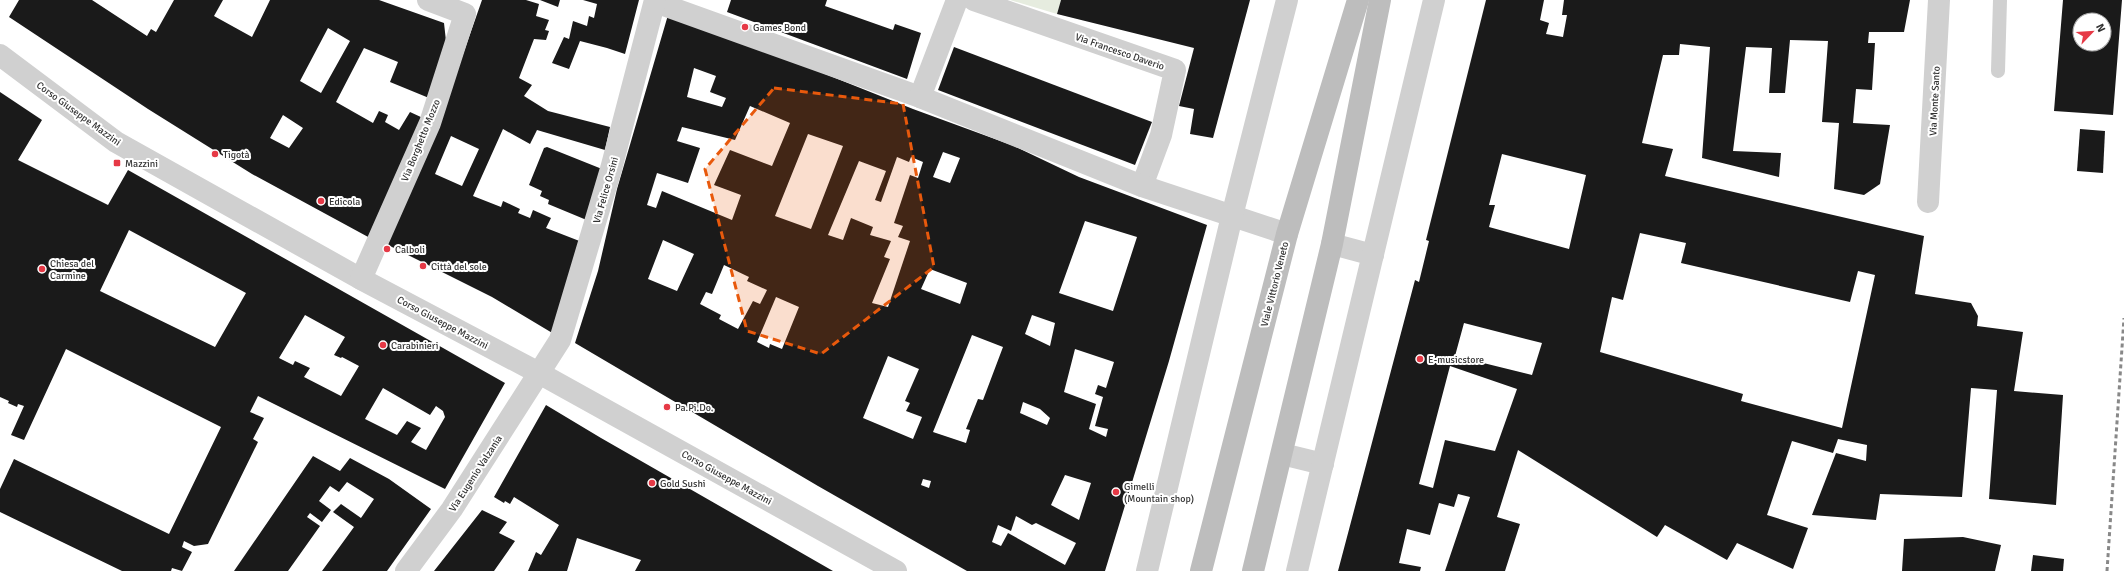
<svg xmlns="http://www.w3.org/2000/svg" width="2124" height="571" font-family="Signika,sans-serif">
<rect width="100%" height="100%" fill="#fff"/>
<!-- green -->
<polygon fill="#e6ecdf" points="1010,0 1061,0 1057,14"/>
<!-- building -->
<g fill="#1a1a1a" fill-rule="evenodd">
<path d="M19,0H92L147,36L151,29L156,32L174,0H223L214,16L252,37L270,0H379L444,23L447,50L429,98L390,82L398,62L364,48L336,102L373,123L379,111L388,115L385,122L399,130L410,112L423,118L370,238L252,174L148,109L9,17ZM328,28L350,41L321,93L300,81ZM283,115L303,128L289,148L270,138Z"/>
<path d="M482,0H526L539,4L536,16L549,20L545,30L549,31L546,40L534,39L519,78L532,85L524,96L548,111L610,127L605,150L537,130L530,144L503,129L473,196L501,207L503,201L520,209L518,213L530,218L533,210L551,218L546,228L582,242L554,334L492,297L386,244L454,80ZM451,136L479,149L462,186L435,174Z"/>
<polygon points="540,0 560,0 558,7"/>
<polygon points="583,0 639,0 625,54 607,48 580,41 569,69 552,63 564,37 569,39 573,21 587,26 589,16 594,18 597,4"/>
<polygon points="731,0 827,0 825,6 893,30 895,24 921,33 907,79 727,12"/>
<polygon points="1061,0 1250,0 1213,138 1190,134 1194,109 1179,106 1194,48 1057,14"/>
<path d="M1486,0H1544L1540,20L1549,23L1546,34L1563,37L1567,15H1562L1564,0H1910L1904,32H1869L1868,43H1875L1872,90L1856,89L1853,123L1890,125L1880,184L1864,195L1834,189L1839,123L1822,122L1828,41L1790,40L1785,93H1769L1772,48L1746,47L1733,151L1781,153L1779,177L1702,158L1710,47L1680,44L1679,55H1663L1642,143L1673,149L1665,176L1924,236L1915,294L1971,303L1978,316L1977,326L2023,332L2014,391L2063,395L2056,505L1989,499L1997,390L1971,388L1962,497L1880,494L1876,520L1812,515L1836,453L1866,461L1867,445L1838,439L1833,453L1792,441L1767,515L1808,528L1793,569L1737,543L1727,560L1665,525L1657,537L1518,450L1497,517L1520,524L1505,571H1445L1470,497L1458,494L1454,507L1439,503L1430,535L1407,529L1399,563L1421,567L1420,571H1338L1415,280L1419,282L1429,241L1426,240ZM1502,154L1586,175L1569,249L1489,227L1495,205H1489ZM1640,233L1686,243L1681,263L1850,302L1858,271L1875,275L1842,428L1741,401L1743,394L1600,352L1612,297L1623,300ZM1464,323L1542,343L1532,375L1455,356ZM1450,366L1517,389L1495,451L1445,440L1433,488L1419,484Z"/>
<path d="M2063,0H2122L2113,115L2054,111ZM2080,20H2104V44H2080Z"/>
<path d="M668,15L770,52L913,109L1014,146L1079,177L1207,225L1169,361L1105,571H967L818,486L575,343L598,271L617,189ZM694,68L716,76L710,92L726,98L722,107L687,97ZM750,106L790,123L772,166L730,150L714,185L741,195L732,220L662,191L656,208L647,205L657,173L688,183L700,148L677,141L682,127L735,140ZM808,134L843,146L811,229L775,216ZM943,152L960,158L950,183L933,177ZM897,157L909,162L911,157L923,162L918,178L910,175L894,223L903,226L898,237L910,241L888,307L872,303L890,259L884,257L891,241L870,235L873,227L851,218L843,240L828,235L859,161L886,171L875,200L881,202ZM1085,221L1137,237L1113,311L1059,293ZM663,240L694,254L677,291L648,279ZM724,265L749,277L747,281L767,290L760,304L753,301L738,329L719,319L721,315L700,304L706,292L712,294ZM930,269L967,283L960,304L921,289ZM776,297L799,307L782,349L770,344L769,348L757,342ZM1032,315L1055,323L1050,346L1025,334ZM972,335L1003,347L983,400L978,399L966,429L970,430L966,443L933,432ZM1075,349L1114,362L1106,388L1098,385L1095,394L1103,397L1095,426L1108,429L1106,437L1089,429L1096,404L1064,392ZM888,356L919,369L905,401L910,403L906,411L922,417L913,439L863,418ZM1023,402L1040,409L1050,418L1047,425L1020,413ZM1065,475L1091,483L1079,520L1051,505ZM923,479L931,481L929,488L921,485ZM1016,516L1032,525L1036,523L1076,543L1065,565L1008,533L1001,546L992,542L998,525L1011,531Z"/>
<polygon points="954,47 1152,122 1135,165 938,90"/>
<path d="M0,92L42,120L18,160L108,205L128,170L505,383L445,489L258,396L250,412L264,418L253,439L258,442L208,544L194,546L184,541L182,547L192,552L182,571L172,568L171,571H122L0,512V489L14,459L169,534L221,427L66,349L24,440L11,435L24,406L18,404L17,407L8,403L9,401L0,397ZM129,230L246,293L215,347L100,291ZM305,315L345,337L334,355L341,358L342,357L359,366L341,396L304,377L310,368L295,361L293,365L279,358ZM383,388L430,415L436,406L443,411L445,417L426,450L411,442L421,428L407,421L397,435L365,419Z"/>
<polygon points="2080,129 2105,131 2103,173 2077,171"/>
<polygon points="547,147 602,169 589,221 548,204 549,200 540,196 542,191 529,185 544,148"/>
<polygon points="546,405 601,438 833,571 635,571 641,560 577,538 567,571 528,571 536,552 541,555 559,525 514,497 510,504 505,501 504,503 494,497"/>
<polygon points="313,456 340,471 350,458 389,479 431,509 387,571 322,571 354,527 333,512 341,504 361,518 374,499 347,482 339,492 330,486 319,501 331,510 322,522 310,513 307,517 320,526 288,571 234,571"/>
<polygon points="482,510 507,522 499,533 515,541 494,571 434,571"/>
<polygon points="1963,537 2001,545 1995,571 1902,571 1904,539"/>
<polygon points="2033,555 2064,559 2063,571 2031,571"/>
</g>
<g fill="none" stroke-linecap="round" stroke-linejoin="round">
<!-- lane -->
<polyline stroke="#d0d0d0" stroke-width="14" points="1998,71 2000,0"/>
<!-- street -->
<g stroke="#d0d0d0" stroke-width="22">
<polyline points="974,0 1175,70 1161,135 1142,186"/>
<polyline points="655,2 920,97 1142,186 1287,234"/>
<polyline points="0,55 116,142 361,279 539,373 896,571"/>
<polyline points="920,97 957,0"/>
<polyline points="1928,202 1939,0"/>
<polyline points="1332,244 1373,255"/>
<polyline points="361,279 430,123 465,14 428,0"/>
<polyline points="1282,454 1323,464"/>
<polyline points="406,571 452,509 560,340 611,169 655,0"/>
<polyline points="1147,571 1232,216 1287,0"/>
<polyline points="1297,571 1434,0"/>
</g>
<!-- secondary -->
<g stroke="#bdbdbd" stroke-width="22">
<polyline points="1201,571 1287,234 1358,0"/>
<polyline points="1253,571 1332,244 1380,0"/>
</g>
<!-- rail -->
<polyline stroke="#888" stroke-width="3" stroke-dasharray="4 3" stroke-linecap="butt" points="2107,571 2124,318"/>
</g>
<!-- marked area -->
<path fill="#e8590c" fill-opacity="0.2" stroke="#e8590c" stroke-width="3" stroke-dasharray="8 5" stroke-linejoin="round" d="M774,88L903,104L934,267L821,354L747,331L705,169Z"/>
<!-- markers -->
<g fill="#e63946" stroke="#fff" stroke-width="1.5">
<circle cx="745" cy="27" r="4"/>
<circle cx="215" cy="154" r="4"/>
<rect x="113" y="159" width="8" height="8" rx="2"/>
<circle cx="321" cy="201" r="4"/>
<circle cx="387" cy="249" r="4"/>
<circle cx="423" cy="266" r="4"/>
<circle cx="42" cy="269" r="4"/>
<circle cx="383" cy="345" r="4"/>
<circle cx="1420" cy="359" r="4"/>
<circle cx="667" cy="407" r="4"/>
<circle cx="652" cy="483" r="4"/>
<circle cx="1116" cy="492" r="4"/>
</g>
<g text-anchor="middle" stroke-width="4" stroke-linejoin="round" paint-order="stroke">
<!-- poi labels -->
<g font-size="10" fill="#333" stroke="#fff" text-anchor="start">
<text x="753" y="31">Games Bond</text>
<text x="223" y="158">Tigotà</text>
<text x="125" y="167">Mazzini</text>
<text x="329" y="205">Edicola</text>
<text x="395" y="253">Calboli</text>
<text x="50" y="267">Chiesa del<tspan x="50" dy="12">Carmine</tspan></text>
<text x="431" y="270">Città del sole</text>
<text x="391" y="349">Carabinieri</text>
<text x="1428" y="363">E-musicstore</text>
<text x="675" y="411">Pa.Pi.Do.</text>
<text x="660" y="487">Gold Sushi</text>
<text x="1124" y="490">Gimelli<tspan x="1124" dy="12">(Mountain shop)</tspan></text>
</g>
<!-- street labels -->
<g font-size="10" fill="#333" stroke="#fff">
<text transform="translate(1120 51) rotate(19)" y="4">Via Francesco Daverio</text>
<text transform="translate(1934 101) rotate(-87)" y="4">Via Monte Santo</text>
<text transform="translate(79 113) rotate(36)" y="4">Corso Giuseppe Mazzini</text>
<text transform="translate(420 140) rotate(-68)" y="4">Via Borghetto Mozzo</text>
<text transform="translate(605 190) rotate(-74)" y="4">Via Felice Orsini</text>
<text transform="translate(1274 284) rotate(-76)" y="4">Viale Vittorio Veneto</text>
<text transform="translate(443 322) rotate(28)" y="4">Corso Giuseppe Mazzini</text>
<text transform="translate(475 473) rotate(-57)" y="4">Via Eugenio Valzania</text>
<text transform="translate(727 477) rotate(29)" y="4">Corso Giuseppe Mazzini</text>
</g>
</g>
<!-- north arrow -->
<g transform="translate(2092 32) rotate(65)"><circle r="19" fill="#ffffff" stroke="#adadad"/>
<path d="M0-3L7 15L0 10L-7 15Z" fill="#e63946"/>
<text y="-6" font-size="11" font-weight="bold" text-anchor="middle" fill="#333333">N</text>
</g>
</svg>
